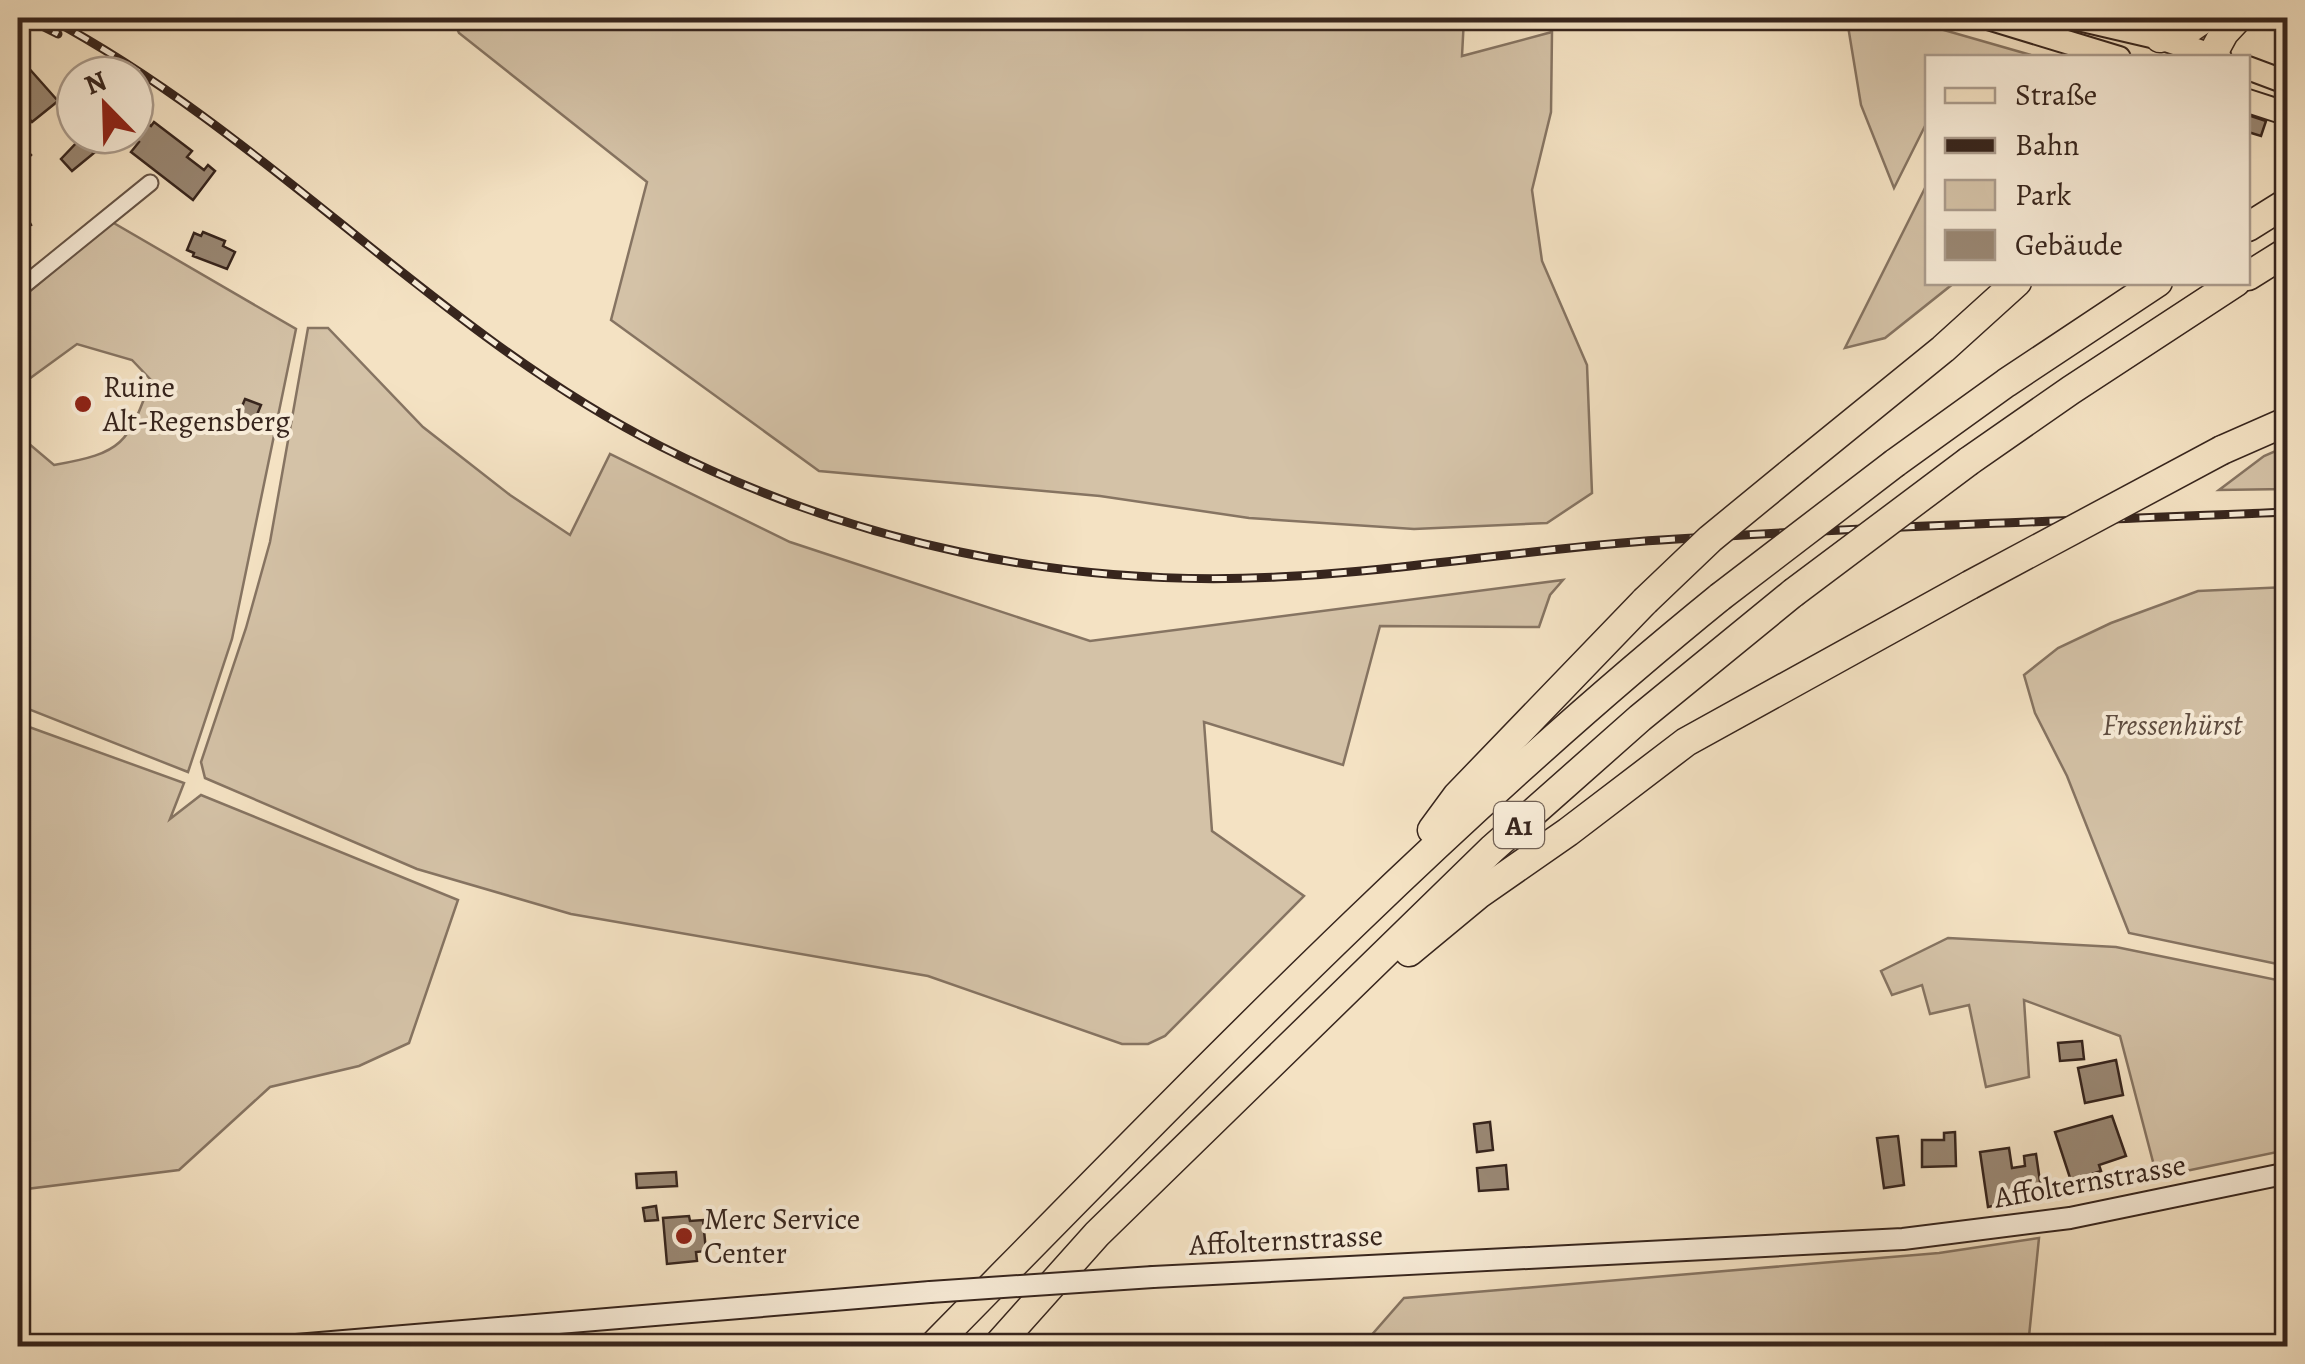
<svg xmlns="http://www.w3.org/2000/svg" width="2305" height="1364" font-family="Alegreya,serif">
<rect width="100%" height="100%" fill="#f4e2c3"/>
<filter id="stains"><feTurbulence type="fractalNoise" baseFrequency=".002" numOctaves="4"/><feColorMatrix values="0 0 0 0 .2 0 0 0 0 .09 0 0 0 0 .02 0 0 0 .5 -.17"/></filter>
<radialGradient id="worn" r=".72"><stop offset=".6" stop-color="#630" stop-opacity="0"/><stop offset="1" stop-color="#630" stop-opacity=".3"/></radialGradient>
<!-- green -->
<g fill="#d4c2a7" stroke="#867462" stroke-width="2.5">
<polygon points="452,18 1464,18 1462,56 1552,32 1551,112 1532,190 1542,261 1587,365 1592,493 1547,523 1414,529 1249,518 1100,496 819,471 611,320 647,182 459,33"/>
<polygon points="1849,18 1902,18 2031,55 1928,58 1927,122 1894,188 1861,105 1847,20"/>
<polygon points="1927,184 1928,282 1954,283 1885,338 1845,348"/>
<path d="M112,222L296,329L232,639L188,772L18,705V422L28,443L54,465C123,453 128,444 151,380L132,360L77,344L18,387V301Z"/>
<polygon points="308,328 328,328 423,427 510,495 570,535 610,454 790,542 1090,641 1563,580 1550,595 1539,627 1380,626 1343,765 1204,722 1212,831 1304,896 1165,1036 1148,1044 1122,1044 928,976 571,914 417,869 205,778 201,762 246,628 270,542"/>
<polygon points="2287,446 2287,489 2219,490 2264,456"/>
<polygon points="2287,587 2287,966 2129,933 2067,776 2035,713 2024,675 2058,648 2111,623 2198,591"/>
<polygon points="18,723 184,783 170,819 201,795 458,900 409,1043 359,1066 270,1087 179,1170 18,1190"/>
<polygon points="1948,938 2116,947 2287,982 2287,1150 2157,1177 2120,1036 2024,1000 2029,1077 1986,1087 1969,1005 1930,1014 1922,985 1892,995 1881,971"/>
<polygon points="2039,1238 2028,1346 1362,1346 1404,1298 1939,1253"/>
</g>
<!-- building -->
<g fill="#998773" stroke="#37251d" stroke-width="2.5">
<polygon points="18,56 58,101 32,122 18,106"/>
<polygon points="2248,115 2266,121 2261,136 2248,132"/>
<polygon points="140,118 151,126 154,122 192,151 187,157 204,170 208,165 215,171 193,200 131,152 139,142 131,135 135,135 135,124"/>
<polygon points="80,139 94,153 72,171 61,159"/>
<polygon points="21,144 31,155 18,169 18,147"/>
<polygon points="25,213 31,225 20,231 18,217"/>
<polygon points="203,232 225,241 223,246 235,252 227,269 193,256 194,253 187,250 194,233 201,236"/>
<polygon points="245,399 261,405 254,422 238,416"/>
<polygon points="2082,1041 2084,1059 2060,1061 2058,1043"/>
<polygon points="2116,1060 2123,1095 2085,1103 2078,1068"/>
<polygon points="2112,1116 2126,1156 2099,1165 2101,1171 2071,1181 2055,1132"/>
<polygon points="1490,1122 1493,1150 1477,1152 1474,1124"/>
<polygon points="1955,1132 1956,1166 1922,1167 1922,1140 1944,1140 1944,1133"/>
<polygon points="1898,1136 1904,1185 1884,1188 1877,1138"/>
<polygon points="2009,1148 2012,1168 2025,1166 2024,1156 2036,1154 2042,1195 1988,1207 1980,1152"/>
<polygon points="1506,1165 1508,1189 1479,1191 1477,1168"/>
<polygon points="676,1172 677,1186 637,1188 636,1174"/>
<polygon points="656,1206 658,1220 645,1221 643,1208"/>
<polygon points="689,1216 690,1221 703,1220 706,1251 696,1252 697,1261 667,1264 663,1218"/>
</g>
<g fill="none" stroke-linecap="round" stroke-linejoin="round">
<!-- street casing -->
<g stroke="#665446" stroke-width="19">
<polyline id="street" points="18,290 150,183"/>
</g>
<!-- secondary casing -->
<g stroke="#37251d" stroke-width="24">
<g id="secondary">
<polyline points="1153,1277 1903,1239 2070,1218 2288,1173"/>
<polyline points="284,1346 930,1292"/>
</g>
</g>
<!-- primary casing -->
<g stroke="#37251d" stroke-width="26">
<g id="primary">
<polyline points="1988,18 2119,58"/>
<polyline points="2074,18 2160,38 2220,58"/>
<polyline points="2248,68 2288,83"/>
<polyline points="2248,101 2288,114"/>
</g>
</g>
<!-- highway casing -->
<g stroke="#37251d" stroke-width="31">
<g id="highway">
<polyline points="2160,38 2186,31 2205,18"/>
<polyline points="2212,55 2224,33 2238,18"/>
<polyline points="2248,227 2288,202"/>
<polyline points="2248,276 2288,251"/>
<polyline points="2222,450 2288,421"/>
<polyline points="1969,461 2071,390 2236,282"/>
<polyline points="1895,463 2006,383 2158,282"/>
<polyline points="1799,466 1943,349 2017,282"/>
<polyline points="1432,830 1457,796 1645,601"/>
<polyline points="1409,952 1479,894 1568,832 1686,742 1970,585"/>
<path d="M933,1346C1187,1088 1438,826 1720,597"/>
<polyline points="997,1346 1097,1234 1492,849 1640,718 1793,593"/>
</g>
</g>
<!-- street -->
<use href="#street" stroke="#f8ecd8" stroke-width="15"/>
<!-- secondary -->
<use href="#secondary" stroke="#f8ecd8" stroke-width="20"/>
<!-- primary -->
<use href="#primary" stroke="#f4e2c3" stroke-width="22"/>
<!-- highway -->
<use href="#highway" stroke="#f4e2c3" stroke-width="28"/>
<!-- rail casing -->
<g stroke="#37251d" stroke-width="9">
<g id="rail">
<polyline points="26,18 58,34"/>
<path d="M49,18C270,136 436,332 660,446C851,543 1063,588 1277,577C1406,571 1533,548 1661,540C1870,526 2079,521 2288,512"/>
</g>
</g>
<!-- rail -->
<use href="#rail" stroke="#f8ecd8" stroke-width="5" stroke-dasharray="15" stroke-linecap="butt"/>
<!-- secondary-bridge casing -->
<g stroke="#37251d" stroke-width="24" stroke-linecap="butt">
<polyline id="secondary-bridge" points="930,1292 1153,1277"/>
</g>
<!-- highway-bridge casing -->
<g stroke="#37251d" stroke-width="31" stroke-linecap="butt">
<g id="highway-bridge">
<polyline points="1970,585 2222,450"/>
<polyline points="1793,593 1969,461"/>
<polyline points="1720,597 1895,463"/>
<polyline points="1645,601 1710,539 1799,466"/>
</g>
</g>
<!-- secondary-bridge -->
<use href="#secondary-bridge" stroke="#f8ecd8" stroke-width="20"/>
<!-- highway-bridge -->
<use href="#highway-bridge" stroke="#f4e2c3" stroke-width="28"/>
</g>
<!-- markers -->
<g fill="#8f2418" stroke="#f8ecd8" stroke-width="4">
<circle cx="83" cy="404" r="10"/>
<circle cx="684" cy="1236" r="10"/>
</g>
<g text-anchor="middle" stroke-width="8" stroke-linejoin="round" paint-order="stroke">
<!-- shield labels -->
<rect fill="#f8ecd8" stroke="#716155" stroke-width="2.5" x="1494" y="802" width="50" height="46" rx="8"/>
<g font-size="28" font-weight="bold" fill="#37251d">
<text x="1519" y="835">A1</text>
</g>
<!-- poi labels -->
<g font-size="30" fill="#37251d" stroke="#f8ecd8" text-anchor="start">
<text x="103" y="397">Ruine<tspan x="103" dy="34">Alt-Regensberg</tspan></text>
<text x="704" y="1229">Merc Service<tspan x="704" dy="34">Center</tspan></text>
</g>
<!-- park labels -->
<g font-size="30" font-style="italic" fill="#5e4c40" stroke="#f8ecd8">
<text x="2172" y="735">Fressenhürst</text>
</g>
<!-- street labels -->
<g font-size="30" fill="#37251d" stroke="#f8ecd8">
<text transform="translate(2090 1181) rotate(-10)" y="10">Affolternstrasse</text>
<text transform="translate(1286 1240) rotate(-3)" y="10">Affolternstrasse</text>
</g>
</g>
<!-- margin -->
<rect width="2305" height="1364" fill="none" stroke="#f4e2c3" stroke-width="60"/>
<rect x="20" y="20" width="2265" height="1324" fill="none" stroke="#37251d" stroke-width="5"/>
<rect x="30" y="30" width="2245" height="1304" fill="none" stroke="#37251d" stroke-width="2.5"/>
<!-- legend -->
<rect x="1925" y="55" width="325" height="230" fill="#f8ecd8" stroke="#ab9c8d" stroke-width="2.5"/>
<rect x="1945" y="88" width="50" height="15" fill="#f4e2c3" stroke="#ab9c8d" stroke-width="2.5"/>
<text x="2015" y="105" font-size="30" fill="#37251d">Straße</text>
<rect x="1945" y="138" width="50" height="15" fill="#37251d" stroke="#ab9c8d" stroke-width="2.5"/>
<text x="2015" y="155" font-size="30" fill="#37251d">Bahn</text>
<rect x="1945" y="180" width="50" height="30" fill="#d4c2a7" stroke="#ab9c8d" stroke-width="2.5"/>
<text x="2015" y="205" font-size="30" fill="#37251d">Park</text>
<rect x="1945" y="230" width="50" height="30" fill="#998773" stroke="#ab9c8d" stroke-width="2.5"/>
<text x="2015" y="255" font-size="30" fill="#37251d">Gebäude</text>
<!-- north arrow -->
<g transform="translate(105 105) rotate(337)"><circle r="48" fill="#f8ecd8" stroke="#ab9c8d" stroke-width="2.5"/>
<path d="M0-8L18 38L0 25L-18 38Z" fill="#8f2418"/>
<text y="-15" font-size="28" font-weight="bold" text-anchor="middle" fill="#37251d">N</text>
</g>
<rect width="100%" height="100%" filter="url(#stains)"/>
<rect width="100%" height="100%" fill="url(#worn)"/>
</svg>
